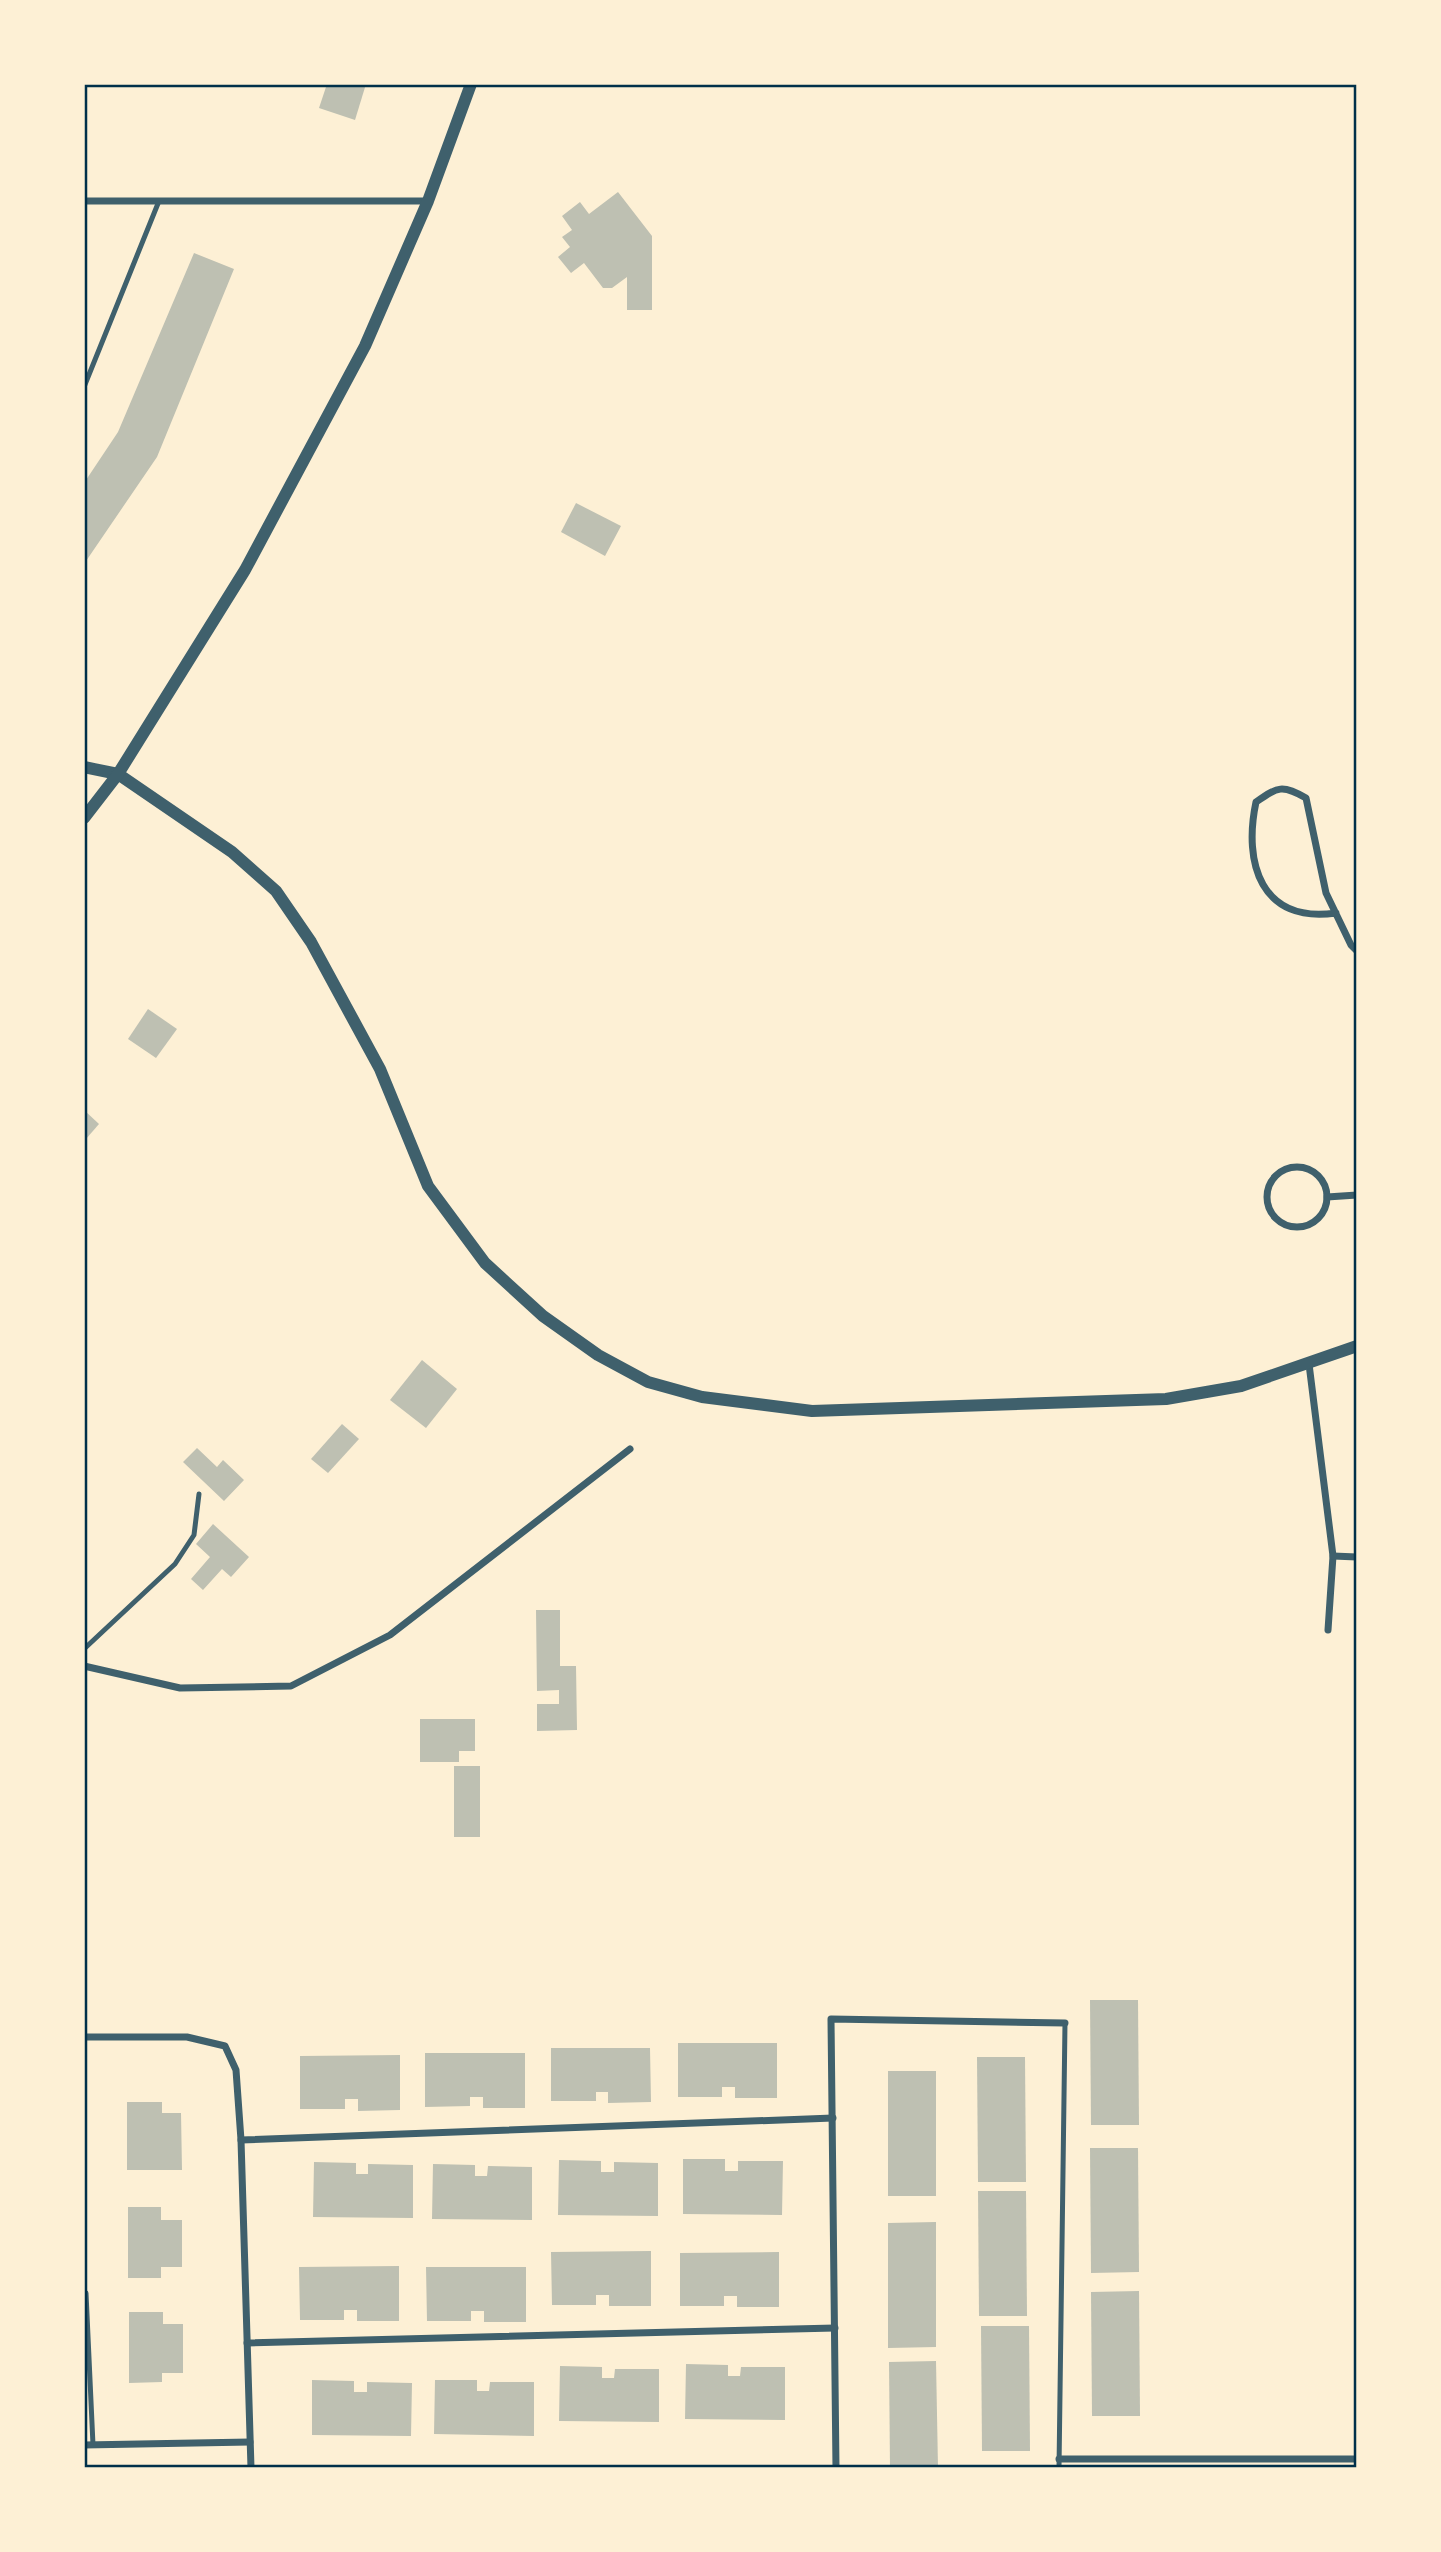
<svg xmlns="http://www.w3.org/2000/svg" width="1441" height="2552" font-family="'Sofia Sans Condensed',sans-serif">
<rect width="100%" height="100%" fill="#fdf0d5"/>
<!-- building -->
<g fill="#bec0b2">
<polygon points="327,84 366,84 355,120 319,108"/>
<polygon points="618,192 652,236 652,310 627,310 627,277 612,288 603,288 584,263 571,273 558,257 570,247 562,237 572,230 562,216 580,202 589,214"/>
<polygon points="194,253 234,269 157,457 84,564 84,483 118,432"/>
<polygon points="576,503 621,526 605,556 561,532"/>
<polygon points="148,1009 177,1029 156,1058 128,1039"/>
<polygon points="84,1110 99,1124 86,1139 84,1137"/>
<polygon points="422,1360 457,1389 426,1428 390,1400"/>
<polygon points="342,1424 359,1439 328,1473 311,1459"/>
<polygon points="197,1448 217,1467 223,1460 244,1480 224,1501 183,1462"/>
<polygon points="213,1524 249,1557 231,1577 222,1569 203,1590 191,1579 210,1557 196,1544"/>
<polygon points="536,1610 560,1610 560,1666 576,1666 577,1730 537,1731 537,1704 559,1704 559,1690 537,1691"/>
<polygon points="420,1719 475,1719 475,1751 459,1751 459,1762 420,1762"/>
<rect x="454" y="1766" width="26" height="71"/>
<polygon points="1090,2000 1138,2000 1139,2125 1091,2125"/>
<polygon points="678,2043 777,2043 777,2098 735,2098 735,2087 722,2087 722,2097 678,2097"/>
<polygon points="551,2048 650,2048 651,2102 608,2103 608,2092 596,2092 596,2101 551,2101"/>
<polygon points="425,2053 525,2053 525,2108 483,2108 483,2097 470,2097 470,2106 425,2107"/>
<polygon points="400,2055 400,2110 358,2111 358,2099 345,2099 345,2109 300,2109 300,2056"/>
<polygon points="977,2057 1025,2057 1026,2182 978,2182"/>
<rect x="888" y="2071" width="48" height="125"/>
<polygon points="127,2102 162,2102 162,2113 181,2113 182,2170 127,2170"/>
<polygon points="1090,2148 1138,2148 1139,2272 1091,2273"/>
<polygon points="683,2159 725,2159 725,2171 738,2171 738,2161 783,2161 782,2215 683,2214"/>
<polygon points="559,2160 601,2161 601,2172 614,2172 614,2162 658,2163 658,2216 558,2215"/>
<polygon points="314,2162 356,2163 356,2174 368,2174 368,2164 413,2165 413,2218 313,2217"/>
<polygon points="433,2164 475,2165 475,2176 487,2176 488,2166 532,2167 532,2220 432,2219"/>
<polygon points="978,2191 1026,2191 1027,2316 979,2316"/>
<polygon points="128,2207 161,2207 161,2220 182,2220 182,2267 161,2267 161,2278 128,2278"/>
<polygon points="936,2222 936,2347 888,2348 888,2223"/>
<polygon points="651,2251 651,2306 609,2306 609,2295 596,2295 596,2305 552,2305 551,2252"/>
<polygon points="779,2252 779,2307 737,2307 737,2296 724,2296 724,2306 680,2306 680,2253"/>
<polygon points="399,2266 399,2321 357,2321 357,2310 344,2310 344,2320 300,2320 299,2267"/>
<polygon points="426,2267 526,2267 526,2322 484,2322 484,2311 471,2311 471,2321 427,2321"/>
<polygon points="1139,2291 1140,2416 1092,2416 1091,2292"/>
<polygon points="129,2312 163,2312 163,2324 183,2324 183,2373 162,2373 162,2382 129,2383"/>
<polygon points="981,2326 1029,2326 1030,2451 982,2451"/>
<polygon points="936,2361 938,2468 890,2468 889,2362"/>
<polygon points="686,2364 728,2365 728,2376 740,2376 741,2367 785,2367 785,2420 685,2419"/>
<polygon points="560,2366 602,2367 602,2378 614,2378 615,2369 659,2369 659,2422 559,2421"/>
<polygon points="312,2380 354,2381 354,2392 367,2392 367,2382 412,2383 411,2436 312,2435"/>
<polygon points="435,2380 477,2380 477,2391 489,2391 490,2382 534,2382 534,2436 434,2434"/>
</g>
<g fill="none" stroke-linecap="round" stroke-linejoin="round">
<!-- service -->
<g stroke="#3f606c" stroke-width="5">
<polyline points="84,387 159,201"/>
<polyline points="84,1649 175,1564 194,1535 199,1494"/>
<polyline points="86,2293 93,2445"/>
<polyline points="1059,2468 1065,2023"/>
</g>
<!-- minor -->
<g stroke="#3f606c" stroke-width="7">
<polyline points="84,201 428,201"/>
<path d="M1336,913C1261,924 1243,863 1256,802C1278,787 1282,784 1306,798L1326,893L1351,945L1357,951"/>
<circle cx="1297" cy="1197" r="30"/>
<polyline points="1327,1197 1357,1195"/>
<polyline points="1309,1364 1333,1556 1328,1630"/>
<polyline points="1333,1556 1357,1557"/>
<polyline points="84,1666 180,1688 291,1686 390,1635 630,1449"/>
<polyline points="84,2037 187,2037 225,2046 236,2070 241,2140 251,2468"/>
<polyline points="241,2140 833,2118"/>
<polyline points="247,2343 835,2328"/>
<polyline points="84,2445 250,2442"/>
<polyline points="1059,2459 1357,2459"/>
<polyline points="836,2468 831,2019 1065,2023"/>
</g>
<!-- tertiary -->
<g stroke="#3f606c" stroke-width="12">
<polyline points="84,767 118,774 232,852 276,891 311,942 380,1069 428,1186 485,1263 543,1316 598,1355 648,1382 702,1397 812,1411 1166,1399 1241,1386 1357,1346"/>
<polyline points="84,818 118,774 245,570 365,346 428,201 471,84"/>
</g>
</g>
<!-- border -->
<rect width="1441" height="2552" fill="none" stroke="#fdf0d5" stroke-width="172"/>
<rect x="86" y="86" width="1269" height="2380" fill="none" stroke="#003049" stroke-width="2.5"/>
</svg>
